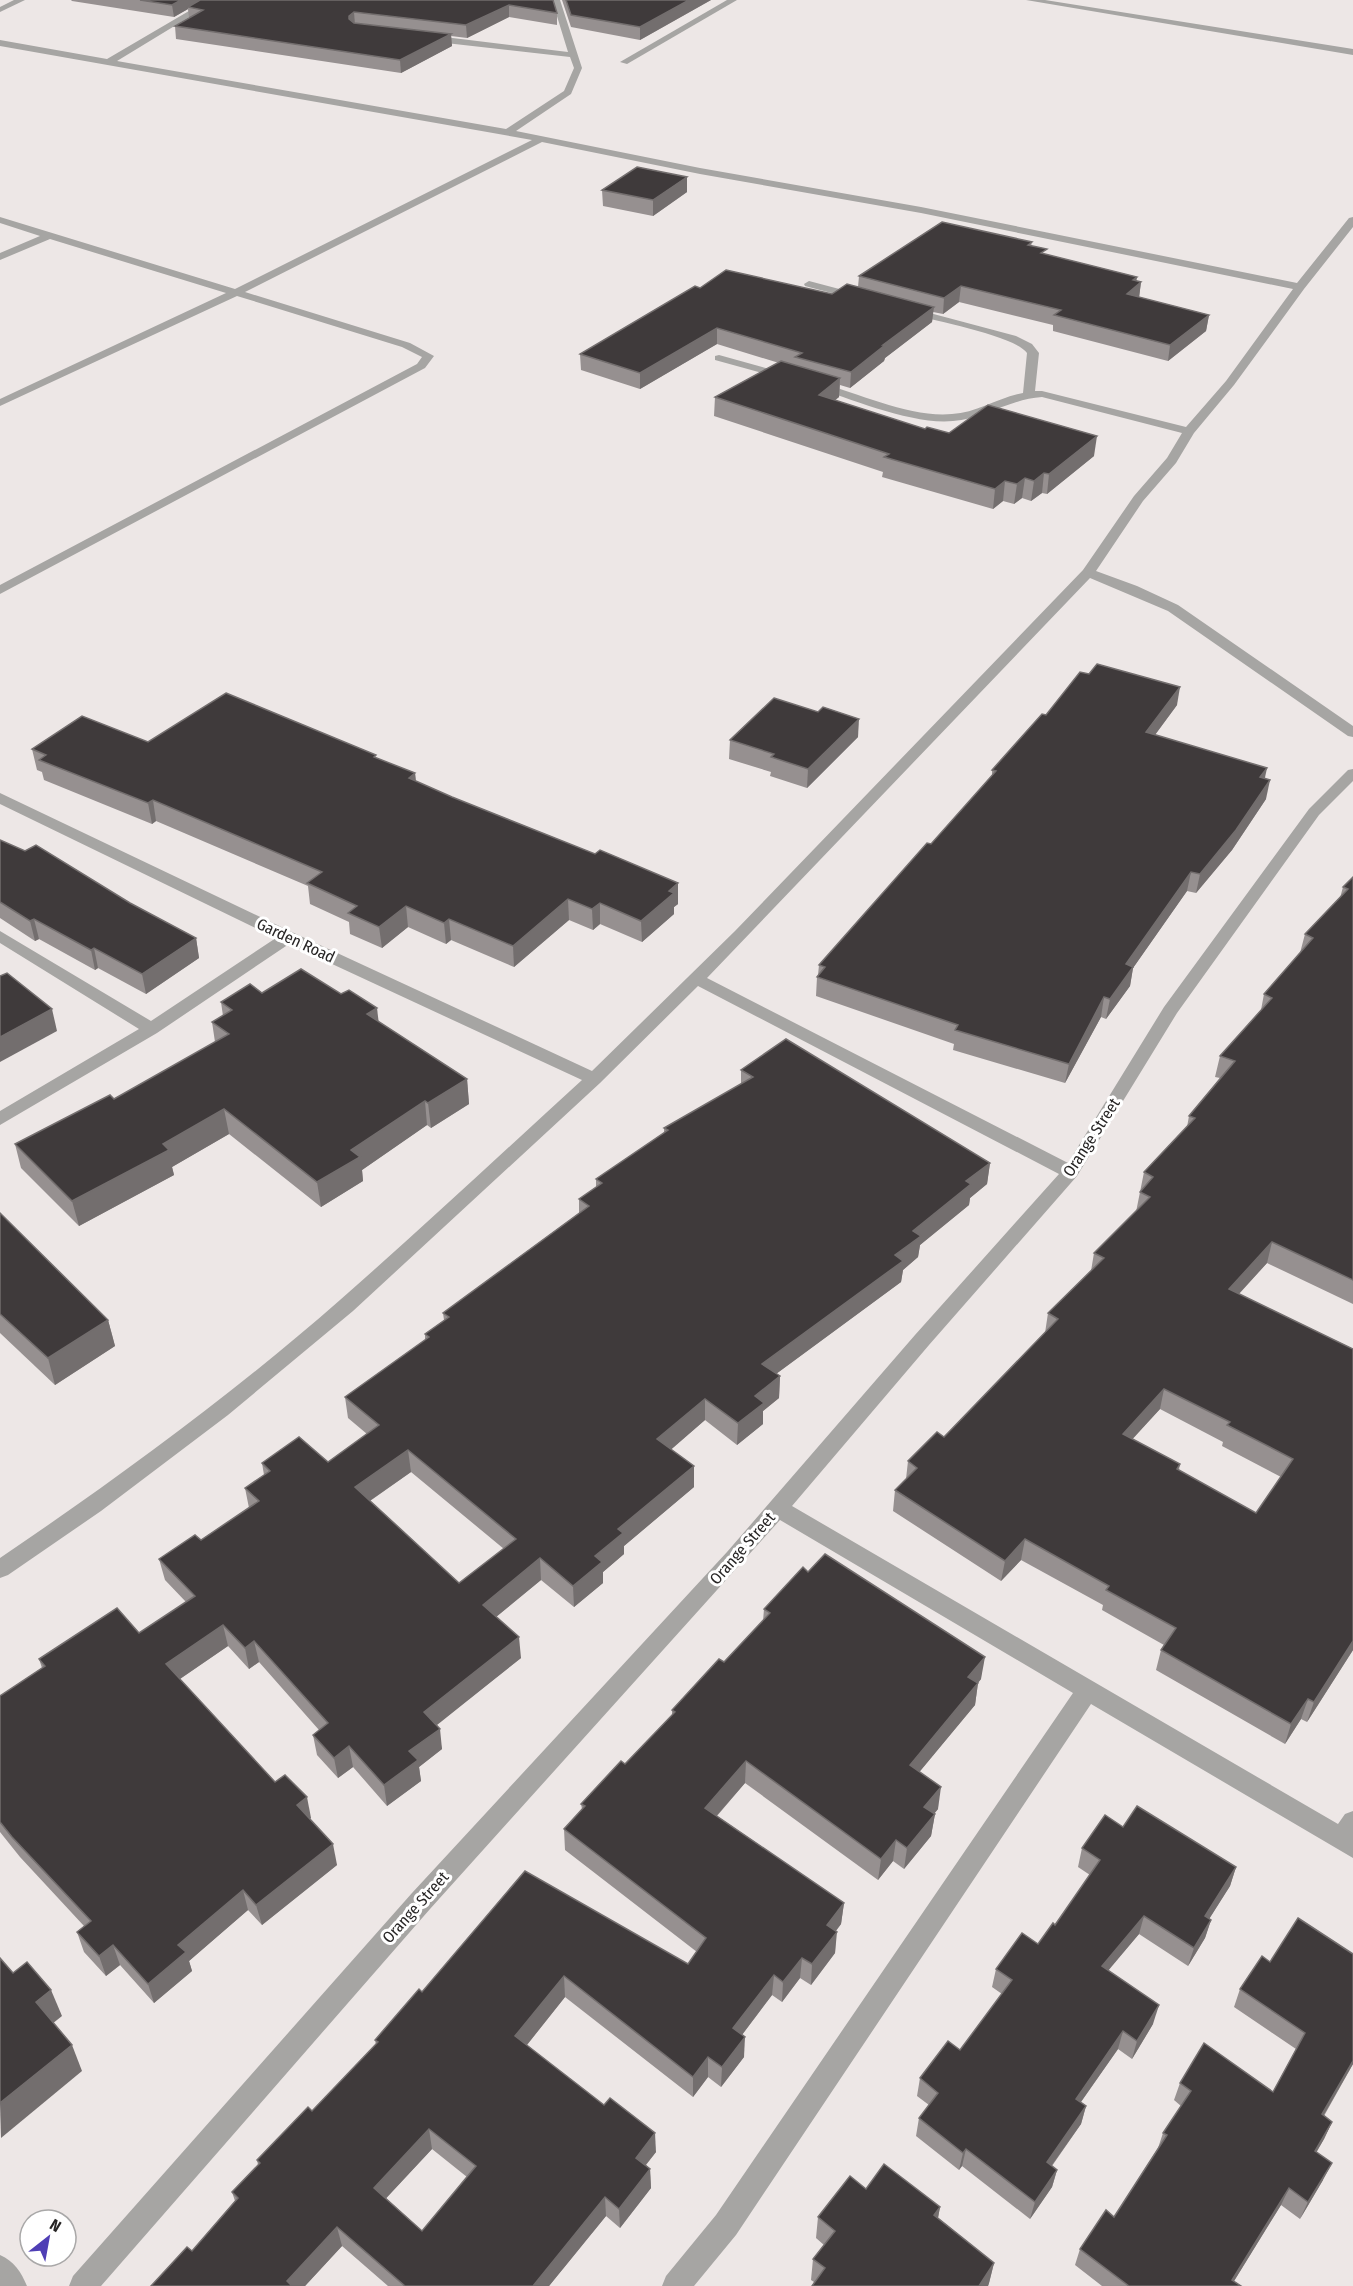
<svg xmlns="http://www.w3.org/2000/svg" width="1353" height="2286" font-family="'Fira Sans Condensed',sans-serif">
<rect width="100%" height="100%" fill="#ede7e6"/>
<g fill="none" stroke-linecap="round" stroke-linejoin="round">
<!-- minor -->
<g fill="#a6a5a3" fill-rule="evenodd">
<polygon points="14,0 25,0 0,12 0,7"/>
<path d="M552,0H560L582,68L571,94L516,131L700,168L921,207L1297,283L1349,218L1353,217V227L1304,289L1234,385L1194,433L1176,463L1143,501L1096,571L1137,586L1178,605L1353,726V737L1348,736L1168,611L1090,578L707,978L1068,1163L1164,1007L1309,809L1348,770L1353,769V781L1319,815L1177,1013L1077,1176L929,1345L792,1506L1338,1824L1345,1814L1353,1811V1858L1091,1704L736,2235L694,2286H662L666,2276L716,2215L1073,1693L780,1520L430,1909L101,2286H69L73,2276L412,1893L727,1552L915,1335L1059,1174L698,986L600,1083L353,1311L228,1415L101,1511L8,1575L0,1578V1558C118,1478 233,1394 340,1300C422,1228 501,1154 582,1080L289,944L157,1033L0,1125V1111L139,1029L0,943V931L151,1021L276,938L0,804V793L294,933L592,1071L735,931L1083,570L1134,496L1167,458L1182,433L1042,397C1010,399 984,419 953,421C912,425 852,399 813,387V383H821C860,394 912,418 952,414C977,413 999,397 1023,393L1027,353C1016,336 931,320 907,313V309L911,308L1016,336L1032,344L1039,353L1035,391H1042L1186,427L1226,381L1293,289L921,213L700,174L542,142L245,292L410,343L434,356L425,368L0,594V585L417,364L422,357L402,347L237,296L0,406V399L226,293L50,239L0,260V253L40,236L0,223V217L235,289L532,140L0,46V40L107,59L206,1L210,3L209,5L117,61L506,129L564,91L574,68L570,57L428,41L424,38L428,35L568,52Z"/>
<polygon points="727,0 737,0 627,64 620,62"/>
<polygon points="1026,0 1045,0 1353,49 1353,55"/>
<polygon points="809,281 862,295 863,297 858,300 805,286 804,284"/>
<polygon points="719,355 791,375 793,377 787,380 715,360 715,356"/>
<path d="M0,2255C14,2261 21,2272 27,2286H0Z"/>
</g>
</g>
<!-- wall -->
<g fill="#969090" fill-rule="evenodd">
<polygon points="71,0 553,0 557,13 557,25 509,17 467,38 451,36 452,46 401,73 176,39 175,26 189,18 188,9 174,17 72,1"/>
<polygon points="562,0 711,0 640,40 571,27"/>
<polygon points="602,190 687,192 653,216 603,206"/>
<polygon points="1032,242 1031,246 1046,255 1137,277 1136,281 1141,282 1139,297 1209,315 1206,331 1168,361 1053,331 1053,325 959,302 943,314 933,312 932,322 885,358 884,361 850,388 840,385 839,397 835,400 925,429 949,433 1094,456 1047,494 1042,493 1031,501 1022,498 1014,504 1003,501 993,509 882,477 883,472 714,416 715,397 779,363 717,344 640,389 581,370 580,354 700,288 832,294 858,287 859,276"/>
<polygon points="1177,705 1155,735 1265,779 1266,799 1232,850 1196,893 1187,891 1133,968 1130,986 1106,1019 1101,1017 1065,1083 953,1050 954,1044 816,996 817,977 818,975 819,965 931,844 992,776 992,770 1046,715"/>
<polygon points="818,712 858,737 807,788 770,776 771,772 729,759 730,740"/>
<polygon points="148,742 376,758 415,773 416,782 452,797 595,854 678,883 678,904 674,907 674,914 642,942 600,924 593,930 569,920 514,967 451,940 446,944 408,927 382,948 350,934 349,922 310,904 308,886 156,821 152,824 44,780 42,772 37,770 32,749"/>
<polygon points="0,840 130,903 196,938 199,958 146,994 98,968 95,970 39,939 35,941 0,918"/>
<path d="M1353,877V1304L1267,1263L1239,1294L1353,1349V1650L1307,1722L1301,1719L1285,1744L1156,1670L1161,1650L1164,1645L1102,1610L1103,1605L1021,1560L1001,1581L893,1511L895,1490L906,1479L908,1461L944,1437L1045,1333L1048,1313L1091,1271L1094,1253L1136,1212L1144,1172L1187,1127L1189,1116L1220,1078L1215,1077L1220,1056L1261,1010L1264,994L1300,953L1305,934L1340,898L1343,887ZM1160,1409L1223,1442L1222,1446L1281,1477L1256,1513L1179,1470L1180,1464L1132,1439Z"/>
<polygon points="262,993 379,1022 467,1079 469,1104 431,1128 427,1125 362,1170 363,1181 321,1207 229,1134 172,1167 174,1175 79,1226 21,1168 15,1144 114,1099 215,1042 212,1022 223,1016 221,1002"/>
<path d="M741,1070L990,1163L987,1184L970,1198L969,1205L920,1245L918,1257L903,1270L901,1282L776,1374L780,1376L779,1398L763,1411V1424L737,1445L705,1420L671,1449L694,1487L624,1546V1554L603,1572V1583L574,1607L541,1580L496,1617L521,1658L436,1725L442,1749L419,1767L421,1781L387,1806L353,1767L338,1778L317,1755L313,1735L319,1730L259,1662L249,1669L228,1646L180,1679L275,1782L311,1818L309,1819L337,1865L262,1925L248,1910L189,1961L192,1971L154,2003L120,1965L106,1976L84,1952L77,1932L84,1926L20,1857L0,1832V1696L42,1668L39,1659L139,1633L186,1602L165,1580L159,1559L201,1540L249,1508L245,1488L264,1475L262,1463L328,1462L367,1434L348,1418L345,1397L425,1340V1334L444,1320L443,1313L579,1213V1199L596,1187V1179L664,1133V1128L741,1084ZM411,1472L504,1549L459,1583L370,1501Z"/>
<polygon points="0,1213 108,1320 115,1346 55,1385 0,1333"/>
<path d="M808,1572L981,1679L978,1683L975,1705L919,1772L938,1809L934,1814H935L931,1836L904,1869L893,1861L878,1880L745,1783L717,1816L844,1903L841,1924L836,1931L835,1953L811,1985L800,1978L782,2002L772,1995L742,2035L744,2057L721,2087L708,2077L693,2097L565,1997L527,2045L656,2152L646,2165L650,2169L651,2188L620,2228L606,2216L549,2286H388L342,2246L305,2286H151L192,2251L235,2201L232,2192L258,2165L257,2160L312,2111L376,2045L375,2040L422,1992L525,1871L688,1964L697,1952L565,1850L564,1829L582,1809L581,1804L625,1764L672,1716V1710L724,1662L763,1621L764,1609ZM432,2149L467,2177L422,2231L386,2198Z"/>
<polygon points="1123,1827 1236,1867 1230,1886 1209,1919 1211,1920 1205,1938 1188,1966 1139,1934 1108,1970 1153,2024 1132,2059 1118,2049 1081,2102 1086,2106 1081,2124 1052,2166 1057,2170 1052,2187 1030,2219 962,2166 959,2170 916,2136 919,2118 929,2105 917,2096 920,2078 960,2050 1002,1994 992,1987 996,1969 1038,1944 1055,1925 1090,1875 1078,1867 1082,1848"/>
<polygon points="1240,1989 1353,2064 1324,2116 1332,2122 1324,2139 1316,2152 1323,2180 1300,2219 1281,2205 1234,2281 1241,2286 1102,2286 1075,2265 1080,2249 1114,2217 1158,2148 1163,2133 1181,2106 1174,2100 1180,2083 1273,2092 1296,2049 1234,2007"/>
<polygon points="866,2189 940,2207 938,2218 994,2263 989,2283 988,2286 812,2286 814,2282 811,2280 813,2259 824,2245 816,2238 818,2217"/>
</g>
<!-- shaded-wall -->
<g fill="#736e6e">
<polygon points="181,0 205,0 188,7 188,9 174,17 172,5"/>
<polygon points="689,0 711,0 640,40 640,27"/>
<polygon points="509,5 509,17 467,38 466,25"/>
<polygon points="354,12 355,25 350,28 349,16"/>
<polygon points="451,34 452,46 401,73 400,60"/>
<polygon points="687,177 687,192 653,216 653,200"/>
<polygon points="1137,277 1135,287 1141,282 1139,298 1127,294 1133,280"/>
<polygon points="961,286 959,302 943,314 944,298"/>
<polygon points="934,307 932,322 885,358 884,361 850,388 851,372 883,345"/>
<polygon points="1209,315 1206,331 1168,361 1170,345"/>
<polygon points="717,328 717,344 640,389 640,373"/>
<polygon points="840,378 839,397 818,414 819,395"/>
<polygon points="1097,436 1094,456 1047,494 1049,474"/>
<polygon points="1044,473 1042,493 1031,501 1034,481"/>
<polygon points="1025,478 1022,498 1014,504 1017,484"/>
<polygon points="1005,481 1003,501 993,509 995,489"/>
<polygon points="1180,687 1177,705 1143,751 1146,732"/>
<polygon points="859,719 858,737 807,788 808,769"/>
<polygon points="1267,768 1263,787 1260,777"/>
<polygon points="415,773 417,794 409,778"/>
<polygon points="1270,780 1266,799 1232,850 1196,893 1200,874"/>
<polygon points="153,800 156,821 152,824 148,803"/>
<polygon points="1191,872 1187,891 1133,968 1130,986 1106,1019 1110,999 1126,964"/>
<polygon points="678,883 678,904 674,907 674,914 642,942 641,921 669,891"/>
<polygon points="568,899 569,920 514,967 513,946"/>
<polygon points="600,903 600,924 593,930 592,909"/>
<polygon points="406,906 408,927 382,948 379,927"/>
<polygon points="34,919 39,939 35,941 30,921"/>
<polygon points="449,919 451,940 446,944 444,923"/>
<polygon points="196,938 199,958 146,994 142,974"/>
<polygon points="94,948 98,968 95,970 91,950"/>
<polygon points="1104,997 1101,1017 1065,1083 1069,1064"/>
<polygon points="377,1008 380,1033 367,1014"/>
<polygon points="52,1009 57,1031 0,1062 0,1037"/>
<polygon points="467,1079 469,1104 431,1128 428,1103"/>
<polygon points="425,1101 427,1125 362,1170 363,1181 321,1207 317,1182 351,1150"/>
<polygon points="224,1109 229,1134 172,1167 174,1175 79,1226 72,1201 163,1144"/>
<polygon points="990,1163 987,1184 970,1198 969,1205 920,1245 918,1257 903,1270 901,1282 761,1385 762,1364 895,1255 913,1231 966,1181"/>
<polygon points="1272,1242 1267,1263 1224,1310 1229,1289"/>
<polygon points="108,1320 115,1346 55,1385 48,1358"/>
<polygon points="780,1376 779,1398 763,1411 763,1424 737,1445 738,1423 755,1396"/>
<polygon points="1164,1389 1160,1409 1118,1455 1123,1434"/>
<polygon points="705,1399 705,1420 658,1461 657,1439"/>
<polygon points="408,1450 411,1472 358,1509 355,1487"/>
<polygon points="694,1466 694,1487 624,1546 624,1554 603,1572 603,1583 574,1607 573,1586 595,1556 618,1529"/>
<polygon points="1025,1539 1021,1560 1001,1581 1005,1561"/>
<polygon points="540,1558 541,1580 485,1626 483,1605"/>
<polygon points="223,1625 228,1646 171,1685 166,1664"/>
<polygon points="519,1637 521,1658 427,1733 424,1712"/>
<polygon points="254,1641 259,1662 249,1669 245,1648"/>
<polygon points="1353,1641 1353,1650 1307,1722 1314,1702"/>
<polygon points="985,1657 981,1679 965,1699 968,1677"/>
<polygon points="978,1683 975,1705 907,1787 910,1765"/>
<polygon points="1308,1699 1301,1719 1285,1744 1291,1724"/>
<polygon points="440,1729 442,1749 419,1767 421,1781 387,1806 384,1785 409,1751"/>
<polygon points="349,1746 353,1767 338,1778 334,1758"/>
<polygon points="746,1761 745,1783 705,1829 705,1808"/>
<polygon points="941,1787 938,1809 921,1829 924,1807"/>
<polygon points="307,1797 311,1818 301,1825 297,1805"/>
<polygon points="935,1814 931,1836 904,1869 907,1848"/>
<polygon points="896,1840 893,1861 878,1880 881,1859"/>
<polygon points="333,1844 337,1865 262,1925 256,1905"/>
<polygon points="1236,1867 1230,1886 1199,1935 1205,1916"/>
<polygon points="243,1890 248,1910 189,1961 192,1971 154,2003 148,1984 178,1945"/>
<polygon points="844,1903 841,1924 825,1945 827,1925"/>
<polygon points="1144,1916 1139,1934 1097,1984 1102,1966"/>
<polygon points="1211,1920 1205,1938 1188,1966 1194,1948"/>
<polygon points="837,1932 835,1953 811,1985 812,1964"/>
<polygon points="113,1945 120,1965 106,1976 99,1956"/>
<polygon points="802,1958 800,1978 782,2002 783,1982"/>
<polygon points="774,1975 772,1995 732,2048 733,2028"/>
<polygon points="564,1976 565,1997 518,2056 515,2036"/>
<polygon points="51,1990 62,2016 47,2028 36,2002"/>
<polygon points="1159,2005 1153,2024 1132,2059 1137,2041"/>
<polygon points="1123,2031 1118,2049 1071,2116 1076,2099"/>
<polygon points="745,2037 744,2057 721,2087 722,2067"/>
<polygon points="72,2045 82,2071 1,2138 0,2103"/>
<polygon points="708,2057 708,2077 693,2097 693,2077"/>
<polygon points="1353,2061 1353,2064 1314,2132 1322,2114"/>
<polygon points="1086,2106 1081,2124 1042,2179 1047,2162"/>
<polygon points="1332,2122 1324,2139 1307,2169 1315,2151"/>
<polygon points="429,2129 432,2149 378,2207 374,2188"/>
<polygon points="655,2133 656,2152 636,2177 636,2158"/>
<polygon points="966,2149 962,2166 959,2170 963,2153"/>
<polygon points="1332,2163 1323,2180 1300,2219 1308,2202"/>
<polygon points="650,2169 651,2188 620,2228 619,2209"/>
<polygon points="1057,2170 1052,2187 1030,2219 1035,2202"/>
<polygon points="1289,2188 1281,2205 1231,2286 1232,2280"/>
<polygon points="605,2197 606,2216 549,2286 533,2286"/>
<polygon points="940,2207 936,2228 934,2215"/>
<polygon points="337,2227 342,2246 305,2286 288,2286 287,2281"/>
<polygon points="994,2263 989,2283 988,2286 979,2286"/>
</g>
<!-- building -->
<g fill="#3f3a3b" stroke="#736e6e" stroke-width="1.5" fill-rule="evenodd">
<polygon points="140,0 181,0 172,5"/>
<polygon points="200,0 553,0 557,13 509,5 466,25 354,12 349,16 349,19 354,23 451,34 400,60 175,26 203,10 188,7"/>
<polygon points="566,0 689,0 640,27 571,15"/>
<polygon points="637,167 687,177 653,200 602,190"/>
<polygon points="942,222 1032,242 1028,245 1047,249 1041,253 1137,277 1133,280 1141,282 1127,294 1209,315 1170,345 1054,315 1061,310 961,286 944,298 859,276"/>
<polygon points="726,270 832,294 847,284 934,307 883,345 885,345 851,372 795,357 802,353 717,328 640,373 580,354 695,286 700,288"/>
<polygon points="781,361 840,378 819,395 925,429 927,427 949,433 988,405 1097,436 1049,474 1044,473 1034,481 1025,478 1017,484 1005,481 995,489 884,457 889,454 715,397"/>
<polygon points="1097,664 1180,687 1146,732 1267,768 1260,777 1270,780 1236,830 1200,874 1191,872 1126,964 1133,967 1110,999 1104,997 1069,1064 955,1030 958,1025 817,977 825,967 819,965 927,843 931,844 996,771 992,770 1042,714 1046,715 1080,672 1089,674"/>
<polygon points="226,693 376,755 374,757 415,773 409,778 452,797 595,854 600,850 678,883 669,891 674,893 641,921 600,903 592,909 568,899 513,946 449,919 444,923 406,906 379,927 348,913 357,906 307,883 322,872 153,800 148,803 39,760 46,755 32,749 82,716 148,742"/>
<polygon points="774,698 818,712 823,707 859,719 808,769 771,757 774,754 730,740"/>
<polygon points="0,840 25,851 36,845 130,903 196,938 142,974 94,948 91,950 34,919 30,921 0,902"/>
<path d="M1353,877V1280L1272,1242L1229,1289L1353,1349V1641L1314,1702L1308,1699L1291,1724L1161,1650L1176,1628L1106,1590L1109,1586L1025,1539L1005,1561L895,1490L917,1468L908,1461L937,1432L944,1437L1058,1319L1048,1313L1104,1258L1094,1253L1150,1197L1140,1192L1153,1177L1144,1172L1195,1118L1189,1116L1235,1061L1220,1056L1272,998L1264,994L1313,938L1305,934L1348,889L1343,887ZM1164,1389L1230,1422L1227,1425L1293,1459L1256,1513L1177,1469L1180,1464L1123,1434Z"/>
<polygon points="301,969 341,994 349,990 377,1008 367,1014 467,1079 428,1103 425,1101 351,1150 360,1157 317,1182 224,1109 163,1144 169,1150 72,1201 15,1144 110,1095 114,1099 229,1034 212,1022 232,1010 221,1002 250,984 262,993"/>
<polygon points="7,973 52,1009 0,1037 0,976"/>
<path d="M786,1039L990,1163L966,1181L971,1184L913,1231L921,1236L895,1255L903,1261L762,1364L780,1376L755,1396L764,1403L738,1423L705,1399L657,1439L694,1466L618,1529L623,1533L595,1556L602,1562L573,1586L540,1558L483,1605L519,1637L424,1712L440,1729L409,1751L418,1760L384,1785L349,1746L334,1758L313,1735L328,1723L254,1641L245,1648L223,1625L166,1664L275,1782L285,1775L307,1797L297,1805L333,1844L256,1905L243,1890L178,1945L186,1952L148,1984L113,1945L99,1956L77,1932L91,1921L12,1837L0,1822V1696L45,1666L39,1659L117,1608L139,1633L195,1596L159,1559L195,1535L201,1540L259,1501L245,1488L270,1471L262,1463L299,1437L328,1462L379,1425L345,1397L429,1337L425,1334L449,1317L443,1313L589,1206L579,1199L602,1183L596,1179L668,1130L664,1128L753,1077L741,1070ZM408,1450L516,1539L459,1583L355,1487Z"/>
<polygon points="0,1213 108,1320 48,1358 0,1314"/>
<path d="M825,1554L985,1657L968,1677L978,1683L910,1765L941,1787L924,1807L935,1814L907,1848L896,1840L881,1859L746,1761L705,1808L844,1903L827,1925L837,1932L812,1964L802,1958L783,1982L774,1975L733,2028L745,2037L722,2067L708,2057L693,2077L564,1976L515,2036L604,2105L610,2098L655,2133L636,2158L650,2169L619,2209L605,2197L533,2286H405L337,2227L287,2281L292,2286H151L187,2247L192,2251L238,2198L232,2192L260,2163L257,2160L308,2107L312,2111L378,2042L375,2040L419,1989L422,1992L525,1871L688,1964L706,1938L564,1829L585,1806L581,1804L621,1761L625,1764L675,1712L672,1710L719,1659L724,1662L770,1613L764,1609L803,1567L808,1572ZM429,2129L476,2166L422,2231L374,2188Z"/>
<polygon points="1137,1806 1236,1867 1205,1916 1211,1920 1194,1948 1144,1916 1102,1966 1159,2005 1137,2041 1123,2031 1076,2099 1086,2106 1047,2162 1057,2170 1035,2202 966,2149 963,2153 919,2118 938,2093 920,2078 948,2041 960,2050 1012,1980 996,1969 1022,1933 1038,1944 1053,1923 1055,1925 1100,1860 1082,1848 1105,1815 1123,1827"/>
<polygon points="1298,1918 1353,1954 1353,2061 1322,2114 1332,2122 1315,2151 1332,2163 1308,2202 1289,2188 1232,2280 1241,2286 1129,2286 1080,2249 1106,2210 1114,2217 1167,2135 1163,2133 1191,2091 1180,2083 1204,2043 1273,2092 1305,2033 1240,1989 1262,1956 1270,1962"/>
<polygon points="0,1958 13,1973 27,1962 51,1990 36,2002 72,2045 0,2103"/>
<polygon points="884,2164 940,2207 934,2215 994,2263 979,2286 812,2286 825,2268 813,2259 835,2231 818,2217 850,2176 866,2189"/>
</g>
<g text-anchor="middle" stroke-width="6" stroke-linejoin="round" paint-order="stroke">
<!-- street labels -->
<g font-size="16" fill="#272525" stroke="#fff">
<text transform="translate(296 940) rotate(25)" y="6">Garden Road</text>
<text transform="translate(1091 1137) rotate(-57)" y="6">Orange Street</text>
<text transform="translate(742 1548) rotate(-49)" y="6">Orange Street</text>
<text transform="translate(415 1907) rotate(-48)" y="6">Orange Street</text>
</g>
</g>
<!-- north arrow -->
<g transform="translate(48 2238) rotate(31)"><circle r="28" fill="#ffffff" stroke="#a9a8a8" stroke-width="1.5"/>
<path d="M0-4.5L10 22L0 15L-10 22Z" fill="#4f3eb5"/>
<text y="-9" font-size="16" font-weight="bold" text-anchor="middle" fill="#272525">N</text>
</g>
</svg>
